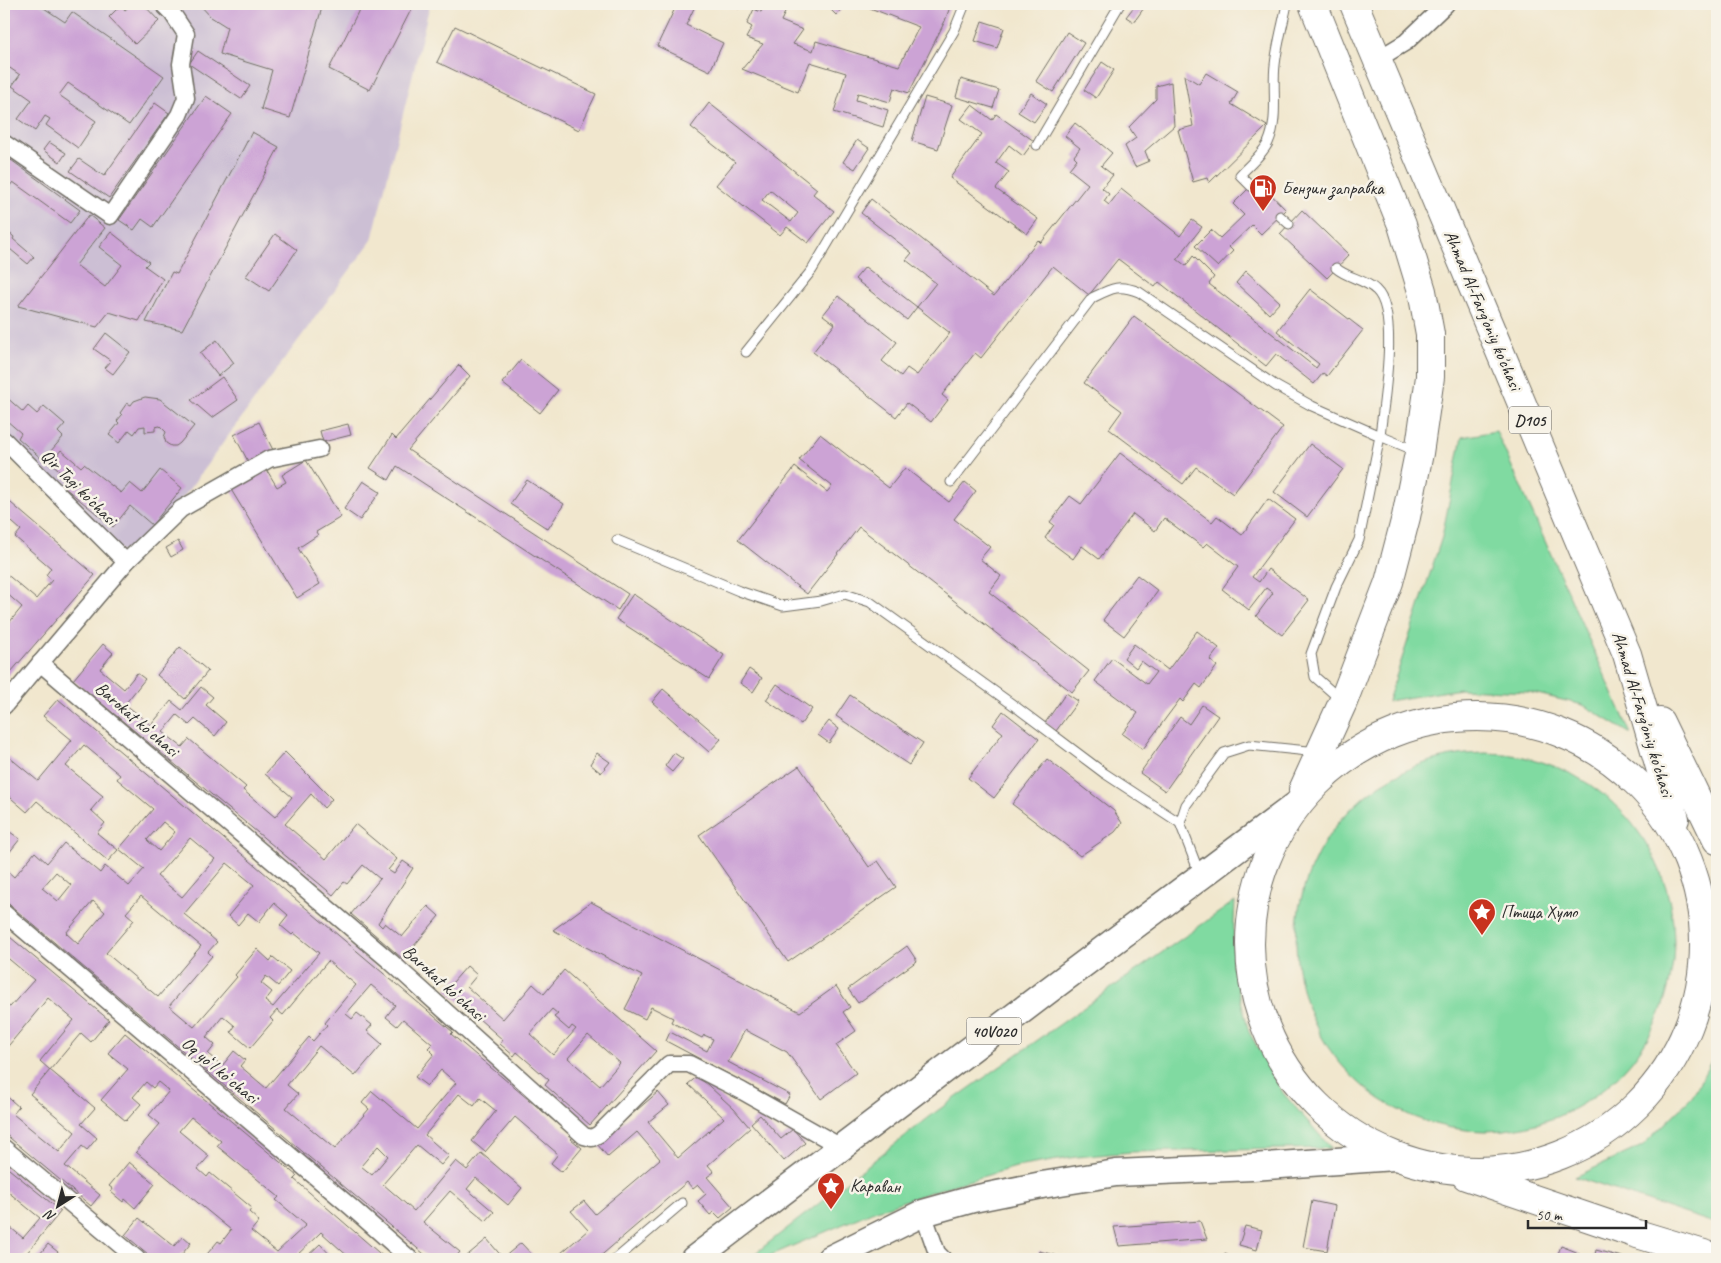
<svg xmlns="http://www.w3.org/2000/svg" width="1721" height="1263" font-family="Caveat,sans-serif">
<rect width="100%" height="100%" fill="#f7f3e8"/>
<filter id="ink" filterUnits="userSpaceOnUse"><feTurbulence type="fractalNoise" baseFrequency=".02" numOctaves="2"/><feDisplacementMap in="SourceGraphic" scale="10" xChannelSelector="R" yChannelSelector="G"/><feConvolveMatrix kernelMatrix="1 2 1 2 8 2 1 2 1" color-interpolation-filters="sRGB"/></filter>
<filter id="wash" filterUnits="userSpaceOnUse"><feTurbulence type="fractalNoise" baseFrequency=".0096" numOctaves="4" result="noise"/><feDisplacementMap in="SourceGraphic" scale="20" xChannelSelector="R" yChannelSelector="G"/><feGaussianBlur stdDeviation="1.12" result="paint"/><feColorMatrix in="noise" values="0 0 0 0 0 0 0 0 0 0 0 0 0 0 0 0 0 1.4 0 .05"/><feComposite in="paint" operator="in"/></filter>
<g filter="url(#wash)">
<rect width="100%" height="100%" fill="#f1e7ce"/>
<!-- industrial -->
<polygon fill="#ccbfd4" points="4,4 430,4 372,240 184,496 126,556 4,439"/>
<!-- green -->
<g fill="#80daa1" stroke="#568266">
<polygon points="1496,431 1631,734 1583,705 1529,692 1460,689 1388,701 1442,537 1462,437"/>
<circle cx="1485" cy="942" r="189"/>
<polygon points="1235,901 1232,965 1249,1032 1283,1093 1331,1148 1132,1152 1076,1157 1016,1167 940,1189 874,1211 762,1259 748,1259 937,1111"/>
<polygon points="1717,1050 1717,1224 1575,1177 1642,1146 1692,1097"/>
</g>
<g id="blocks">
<!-- building -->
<g fill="#cca3d5" fill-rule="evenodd">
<polygon points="4,4 38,4 65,22 72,12 164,76 129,125 68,83 59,95 96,121 78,148 46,125 50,119 45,116 35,131 18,119 32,100 12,86 20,75 4,64"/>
<polygon points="132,4 143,4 159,21 135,44 109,17 121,5 125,10"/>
<polygon points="199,4 323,4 290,118 261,109 272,70 220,54 227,27 211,17"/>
<polygon points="362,4 414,4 370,90 329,69"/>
<polygon points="677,4 696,4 686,25 723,43 710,71 657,46"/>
<polygon points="728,4 742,4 739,9"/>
<polygon points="764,4 789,4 781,21 803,30 793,44 813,51 816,41 899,66 919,27 870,8 871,4 951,4 945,21 909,93 894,88 890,102 858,93 856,100 888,110 883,127 834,112 846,73 810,62 798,92 742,69 763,44 746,38 752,27 747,24 754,9 761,12"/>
<polygon points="827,4 846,4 836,15 826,5"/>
<polygon points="1136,4 1146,5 1134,22 1126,17"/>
<polygon points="982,21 1004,28 997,48 975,41"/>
<polygon points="455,26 596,94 579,130 437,62"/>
<polygon points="1067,32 1084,43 1053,92 1036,81"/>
<polygon points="198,51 250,86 241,99 189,64"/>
<polygon points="1102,62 1114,70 1096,98 1084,90"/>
<polygon points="1206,73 1238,92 1231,104 1267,126 1209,183 1207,178 1193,182 1178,130 1193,126 1184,75 1199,84"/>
<polygon points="961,79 999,90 993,108 956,97"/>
<polygon points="1171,82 1174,126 1145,151 1149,161 1135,167 1125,146 1136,138 1129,127 1156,99 1156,86"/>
<polygon points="1031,93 1047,104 1034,122 1018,112"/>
<polygon points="206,96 232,114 153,227 142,219 134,230 119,220"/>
<polygon points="925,97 952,105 938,149 912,141"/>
<polygon points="155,103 169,113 109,198 70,171 79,159 104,176"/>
<path d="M709,103L817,189L813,194L834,211L808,243L787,227L780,235L716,185L735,162L691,127ZM770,190L798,213L791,222L762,200Z"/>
<polygon points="972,105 992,120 996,114 1034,141 1023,156 1009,145 996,163 1009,172 996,189 1038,219 1027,234 950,178 982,134 961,119"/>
<polygon points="1075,123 1112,153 1101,166 1113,175 1102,188 1109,194 1104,201 1109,205 1121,189 1180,236 1192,220 1202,227 1177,259 1186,266 1193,256 1214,277 1209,284 1316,368 1319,364 1277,331 1310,289 1363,330 1327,376 1323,373 1314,384 1276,354 1266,366 1159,282 1155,287 1118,259 1089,295 1053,266 981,358 975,353 942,395 948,400 931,422 907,403 896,417 813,352 835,324 823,315 838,296 897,342 882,361 901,376 907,368 917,375 950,333 917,307 907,320 855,279 865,267 917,307 936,283 906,260 912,253 861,213 871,199 994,296 1038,240 1041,243 1088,184 1069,169 1077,159 1074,156 1080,148 1065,136"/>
<polygon points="252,132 279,147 182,330 146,322 172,272 177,274"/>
<polygon points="857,140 869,148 855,169 843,162"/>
<polygon points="49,142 66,153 60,162 43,150"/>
<polygon points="11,160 80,210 70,223 13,182 4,193 4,168"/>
<polygon points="1257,180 1286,210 1261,234 1252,225 1229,247 1233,251 1218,267 1195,246 1211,230 1220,238 1244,215 1233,204"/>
<polygon points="1302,210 1349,255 1327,278 1280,234"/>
<polygon points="89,215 105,228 76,265 105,287 122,265 99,247 111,232 149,262 145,266 163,279 139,321 109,312 97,327 18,306"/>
<polygon points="4,228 14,237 13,239 34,257 28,264 4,244"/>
<polygon points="275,234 297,250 269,291 246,276"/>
<polygon points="1246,271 1280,302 1269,314 1236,283"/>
<polygon points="1134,316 1283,427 1233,494 1196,467 1183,484 1109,429 1122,411 1084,383"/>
<polygon points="106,333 130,352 113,374 105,368 111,361 94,349"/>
<polygon points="217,340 234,363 218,376 200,353"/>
<polygon points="521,360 558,390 540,413 502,383"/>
<polygon points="459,365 470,376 408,450 628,594 618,610 397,466 389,480 370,468 392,435 396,439"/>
<polygon points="222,377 238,400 212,418 191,400"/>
<polygon points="4,389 7,392 4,395 23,412 28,406 37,414 44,406 65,424 58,432 63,437 43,460 18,438 21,433 6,420 4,423"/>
<polygon points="145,397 160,399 194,426 180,443 176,446 171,446 166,443 164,437 166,432 160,426 155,427 155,431 145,432 145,426 139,427 134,434 129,430 119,443 109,435 119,423 117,421 122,415 120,413 127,403 131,405 134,401"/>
<polygon points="259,422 274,452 250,465 234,435"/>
<polygon points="348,424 351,435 323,442 320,431"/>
<polygon points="820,434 889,488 905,468 949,502 965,482 976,491 954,519 990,547 980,559 1001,576 989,592 1089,671 1072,692 859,527 807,594 738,540 795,467 827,492 832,486 799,460"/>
<polygon points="1310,444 1343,469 1307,517 1274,492"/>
<polygon points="61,450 81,467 84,464 121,493 130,483 142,493 160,470 182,488 152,525 130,506 113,527 65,488 71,480 51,463"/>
<polygon points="1120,453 1212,522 1217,516 1242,535 1268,499 1295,519 1252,577 1259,582 1268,569 1309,600 1282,635 1256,616 1273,593 1266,588 1249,610 1222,589 1238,567 1207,543 1203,547 1164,518 1155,531 1133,514 1099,559 1082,546 1073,559 1045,538 1054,525 1050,522 1070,496 1081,504"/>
<polygon points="306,460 341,517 316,532 318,535 298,548 320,584 297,598 230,488 265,467 277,487 286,482 282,475"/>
<polygon points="527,480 564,504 548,529 510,504"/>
<polygon points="363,481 380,492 360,520 344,509"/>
<polygon points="4,497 95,575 4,680 4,629 22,607 4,591 4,572 36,599 52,580 46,575 51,568 15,537 21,530 4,515"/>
<polygon points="178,541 183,550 171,557 166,548"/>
<polygon points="1137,575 1158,591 1124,636 1103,620"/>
<polygon points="633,594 724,655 709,679 616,619"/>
<polygon points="1197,631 1219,648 1210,660 1217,666 1201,688 1196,684 1183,702 1180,699 1143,749 1122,734 1138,713 1095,681 1112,658 1147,684 1156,672 1141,661 1136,668 1124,658 1134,644 1168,670"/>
<polygon points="103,644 113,653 100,669 124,689 137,673 145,679 125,704 151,725 171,701 182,710 201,687 213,697 206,705 226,722 215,736 195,719 189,725 177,715 163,732 182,747 189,739 246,787 243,790 275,817 292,797 265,774 285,752 332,799 324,808 311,794 285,824 326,859 355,824 397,859 388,870 394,874 403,861 413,868 378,923 382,927 385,923 402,937 428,906 439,916 403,959 351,914 380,879 363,865 347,884 344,882 333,895 73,680"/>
<polygon points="180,647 208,671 185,699 157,675"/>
<polygon points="749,669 762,678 753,692 740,683"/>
<polygon points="777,684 812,709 801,724 766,700"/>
<polygon points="663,689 721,739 709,752 652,702"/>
<polygon points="1066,693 1078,701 1056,731 1045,723"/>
<polygon points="850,695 923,743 909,765 836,716"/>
<path d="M58,699L453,1032L451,1034L573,1137L571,1139L582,1148L562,1172L551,1163L558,1154L515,1117L485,1152L472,1141L496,1111L480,1098L474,1106L459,1094L425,1135L449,1156L441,1165L417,1145L383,1184L414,1211L456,1161L467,1170L481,1153L522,1188L508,1205L476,1178L467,1189L494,1212L486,1221L450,1191L423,1222L460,1252L454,1259H430L4,900V868L14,877L35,852L47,863L64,843L100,873L105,866L129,886L144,869L119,849L153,809L117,779L120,775L84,745L66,766L103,796L91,810L105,823L97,833L118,850L108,861L37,801L27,812L4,792V763L9,757L38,781L72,740L43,716ZM163,822L175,832L159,851L147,840ZM190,838L215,859L182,897L157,876ZM227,863L254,885L228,916L238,925L248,913L259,922L274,903L288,915L280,925L292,935L294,933L319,953L273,1007L265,1001L272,992L261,983L266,976L278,986L290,971L273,957L270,961L257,949L235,975L237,977L194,1027L169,1006L212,956L208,952L217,942L184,914ZM56,872L71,885L58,901L42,888ZM141,896L201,946L158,997L106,953L134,920L126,913ZM93,901L105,912L78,944L66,933ZM328,961L356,985L325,1023L327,1025L313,1041L309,1037L266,1088L240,1066L245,1060L234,1051L222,1066L208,1054L215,1045L206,1037L223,1016L235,1026L231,1032L250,1048L273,1021L270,1018L277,1010L283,1015ZM371,985L395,1005L386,1017L397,1026L403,1019L432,1044L428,1048L434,1054L415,1077L427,1086L441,1070L456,1083L417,1129L372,1091L362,1103L369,1109L335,1149L286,1108L298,1094L287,1085L319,1046L355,1076L382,1044L367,1031L372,1025L357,1013L352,1019L346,1014ZM378,1146L388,1156L372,1175L361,1166Z"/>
<polygon points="1202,705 1218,716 1165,791 1140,773 1180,717 1189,724"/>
<polygon points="1003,711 1039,739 994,798 968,778 1003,733 993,725"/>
<polygon points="829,721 839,729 829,743 818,735"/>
<polygon points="597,753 610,762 601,773 590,764"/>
<polygon points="674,753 683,759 672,772 665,766"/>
<polygon points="1047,759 1114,811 1122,823 1115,832 1080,856 1012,804"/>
<polygon points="799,766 869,867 878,861 896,887 788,962 699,835"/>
<polygon points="10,832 20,839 4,859 4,839"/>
<polygon points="591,902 800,1012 836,986 850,1007 843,1012 856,1031 836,1045 856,1073 821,1099 787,1052 745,1030 728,1062 790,1095 785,1104 666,1041 670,1032 707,1051 713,1039 704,1035 702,1038 671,1022 673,1018 651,1007 645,1019 625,1009 642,976 553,930"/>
<polygon points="4,932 109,1020 91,1042 81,1033 50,1070 95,1108 81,1124 97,1138 87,1150 82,1146 65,1166 100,1195 91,1206 4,1133 4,1094 19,1107 13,1114 59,1152 75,1132 30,1094 50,1070 40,1061 74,1020 48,998 4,1051 4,1004 10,1007 34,980 4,955"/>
<polygon points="907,946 917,961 858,1003 848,989"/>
<path d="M467,966L477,975L467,987L503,1019L533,984L544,994L564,970L656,1051L590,1125L545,1085L549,1080L517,1052L514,1056L500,1044L503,1040L446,990ZM552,1009L558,1014L554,1017L569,1030L572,1026L576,1029L553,1055L530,1034ZM588,1035L620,1063L600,1086L568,1058Z"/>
<path d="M125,1033L297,1176L294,1179L386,1259H351L321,1232L293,1259H228L224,1256L221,1259H203L218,1241L221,1243L231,1230L136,1152L160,1124L149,1115L169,1091L158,1082L153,1088L146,1082L133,1097L141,1104L126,1121L101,1100L128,1069L108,1053ZM191,1117L221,1141L217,1146L279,1197L276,1200L306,1225L277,1252L251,1231L259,1221L249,1212L252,1208L210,1173L207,1177L198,1169L209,1156L179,1131Z"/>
<polygon points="698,1076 734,1109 750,1128 708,1165 714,1172 707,1177 733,1207 720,1218 714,1212 710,1215 698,1201 706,1194 698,1185 693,1189 687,1182 597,1259 554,1259 588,1230 571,1211 584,1201 595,1214 660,1159 637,1132 608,1157 597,1144 658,1092 669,1105 648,1122 678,1158 724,1118 688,1084"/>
<polygon points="760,1115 781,1139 793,1129 805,1143 784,1161 751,1123"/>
<polygon points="129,1162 155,1184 135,1208 125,1199 123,1202 111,1192 113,1189 109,1186"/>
<polygon points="4,1165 61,1211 22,1259 4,1259 4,1222 23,1238 40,1218 7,1191 4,1196"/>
<polygon points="1312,1201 1335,1206 1327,1251 1303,1247"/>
<polygon points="139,1218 174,1246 183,1236 191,1243 178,1259 154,1259 125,1235"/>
<polygon points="1200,1221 1207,1239 1119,1246 1114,1227"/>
<polygon points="1245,1226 1262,1230 1257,1250 1239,1245"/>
<polygon points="487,1239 503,1258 521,1243 536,1259 463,1259"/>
<polygon points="48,1244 58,1252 55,1256 59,1259 36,1259"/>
<polygon points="320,1244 334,1259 304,1259"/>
<polygon points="1561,1246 1579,1253 1576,1259 1556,1259"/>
<polygon points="1596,1250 1629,1259 1594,1259"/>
<polygon points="1039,1251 1070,1259 1037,1259"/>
<polygon points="1225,1253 1239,1259 1222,1259"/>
</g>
</g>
</g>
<g filter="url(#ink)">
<use href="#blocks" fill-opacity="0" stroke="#706d64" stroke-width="1"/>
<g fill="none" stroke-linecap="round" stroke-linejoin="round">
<!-- service casing -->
<g stroke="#706d64" stroke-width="11">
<g id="service">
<polyline points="1037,145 1120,4"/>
<path d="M1251,186L1240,175C1249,165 1262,155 1268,143C1279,119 1272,90 1275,65C1277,45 1283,24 1287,4"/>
<polyline points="1280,216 1289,224"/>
<path d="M1336,268C1347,278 1365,279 1376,290C1400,312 1383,404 1380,436L1416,451"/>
<polyline points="746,352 812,270 954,31 965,4"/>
<path d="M951,482L1092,298C1112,288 1118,284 1139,292L1276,386L1312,406L1380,436L1359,540L1336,587L1311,654L1315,677L1340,699"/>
<polyline points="617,540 739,591 783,606 821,601 845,594 870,602 1016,707 1104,773 1180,823"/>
<polyline points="1200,875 1180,823 1186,805 1224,753 1249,745 1318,752"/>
<polyline points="616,1259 682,1203"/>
</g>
</g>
<!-- minor casing -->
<g stroke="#706d64" stroke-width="19">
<g id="minor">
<polyline points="1378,59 1406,42 1446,4"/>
<polyline points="4,143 110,216 179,115 186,98 181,64 186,34 172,13 163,4"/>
<polyline points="4,440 126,562"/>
<polyline points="40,663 391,962 584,1136 592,1138 599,1134 669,1064 689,1064 742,1091 841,1147"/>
<polyline points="4,706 126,562 181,509 269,459 319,449"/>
<polyline points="4,913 351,1207 410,1259"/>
<polyline points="4,1148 137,1259"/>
<polyline points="923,1213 937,1253 943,1259"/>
</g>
</g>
<!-- primary casing -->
<g stroke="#706d64" stroke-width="29">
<g id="primary">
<polyline points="694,1259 1049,990 1296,805"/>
<polyline points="830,1259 923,1213 973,1199 1042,1185 1116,1173 1252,1167 1394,1157"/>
</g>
</g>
<!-- trunk casing -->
<g stroke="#706d64" stroke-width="30">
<g id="trunk">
<polyline points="1354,4 1627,654 1675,819"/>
<circle cx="1477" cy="944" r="227"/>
<polyline points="1660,722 1717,840"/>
<polyline points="1303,790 1343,702 1389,582 1406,517 1419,453 1430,377 1430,334 1422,291 1402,225 1313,4"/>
<polyline points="1466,1176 1634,1233 1717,1258"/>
</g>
</g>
<!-- service -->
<use href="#service" stroke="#fff" stroke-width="9"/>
<!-- minor -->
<use href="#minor" stroke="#fff" stroke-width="16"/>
<!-- primary -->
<use href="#primary" stroke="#fff" stroke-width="26"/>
<!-- trunk -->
<use href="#trunk" stroke="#fff" stroke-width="28"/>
</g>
</g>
<!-- icons -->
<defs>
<g id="fuel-pin" transform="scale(1.4375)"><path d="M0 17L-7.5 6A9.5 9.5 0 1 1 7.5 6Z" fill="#c8321e" stroke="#f7f3e8"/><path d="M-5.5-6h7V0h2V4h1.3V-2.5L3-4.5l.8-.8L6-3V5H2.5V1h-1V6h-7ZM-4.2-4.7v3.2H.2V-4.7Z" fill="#fff"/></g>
<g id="sight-pin" transform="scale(1.4375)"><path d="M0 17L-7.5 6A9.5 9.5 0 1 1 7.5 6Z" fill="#c8321e" stroke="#f7f3e8"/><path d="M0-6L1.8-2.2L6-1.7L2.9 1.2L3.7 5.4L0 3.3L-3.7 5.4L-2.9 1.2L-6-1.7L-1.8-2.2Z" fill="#fff"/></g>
</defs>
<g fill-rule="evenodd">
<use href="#fuel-pin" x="1263" y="188"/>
<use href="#sight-pin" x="1482" y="912"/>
<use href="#sight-pin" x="831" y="1186"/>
</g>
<g text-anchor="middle" stroke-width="5" stroke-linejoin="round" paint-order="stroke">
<!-- shield labels -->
<g fill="#f7f3e8" stroke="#686764" stroke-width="1">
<rect x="1509" y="406.5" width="42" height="27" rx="4"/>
<rect x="966.5" y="1017.5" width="55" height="27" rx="4"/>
</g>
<g font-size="16" font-weight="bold" fill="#2b2b2b">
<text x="1530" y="426">D105</text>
<text x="994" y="1037">40V020</text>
</g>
<!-- poi labels -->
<g font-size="18" fill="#2b2b2b" stroke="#f7f3e8" text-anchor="start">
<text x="1282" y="194">Бензин заправка</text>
<text x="1501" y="918">Птица Хумо</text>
<text x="850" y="1192">Караван</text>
</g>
<!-- street labels -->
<g font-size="18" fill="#2b2b2b" stroke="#f7f3e8">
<text transform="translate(1483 310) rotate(67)" y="6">Ahmad Al-Farg'oniy ko'chasi</text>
<text transform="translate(79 487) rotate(45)" y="6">Qir Tagi ko'chasi</text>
<text transform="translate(1643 714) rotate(73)" y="6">Ahmad Al-Farg'oniy ko'chasi</text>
<text transform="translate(137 719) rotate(41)" y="6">Barokat koʻchasi</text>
<text transform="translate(444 983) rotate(42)" y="6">Barokat koʻchasi</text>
<text transform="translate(220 1070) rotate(40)" y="6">Oq yoʻl koʻchasi</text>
</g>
</g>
<!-- margin -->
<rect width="1721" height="1263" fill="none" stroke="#f7f3e8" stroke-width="20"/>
<!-- north arrow -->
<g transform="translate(58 1206) rotate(216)" stroke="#f7f3e8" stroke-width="4" paint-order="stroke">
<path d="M0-4L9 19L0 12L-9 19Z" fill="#2b2b2b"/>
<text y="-8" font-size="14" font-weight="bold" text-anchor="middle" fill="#2b2b2b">N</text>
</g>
<!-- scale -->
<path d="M1528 1220v8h118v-8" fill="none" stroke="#2b2b2b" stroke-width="2.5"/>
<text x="1536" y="1220" font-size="15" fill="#2b2b2b" stroke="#f7f3e8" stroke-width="4" paint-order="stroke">50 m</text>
</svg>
